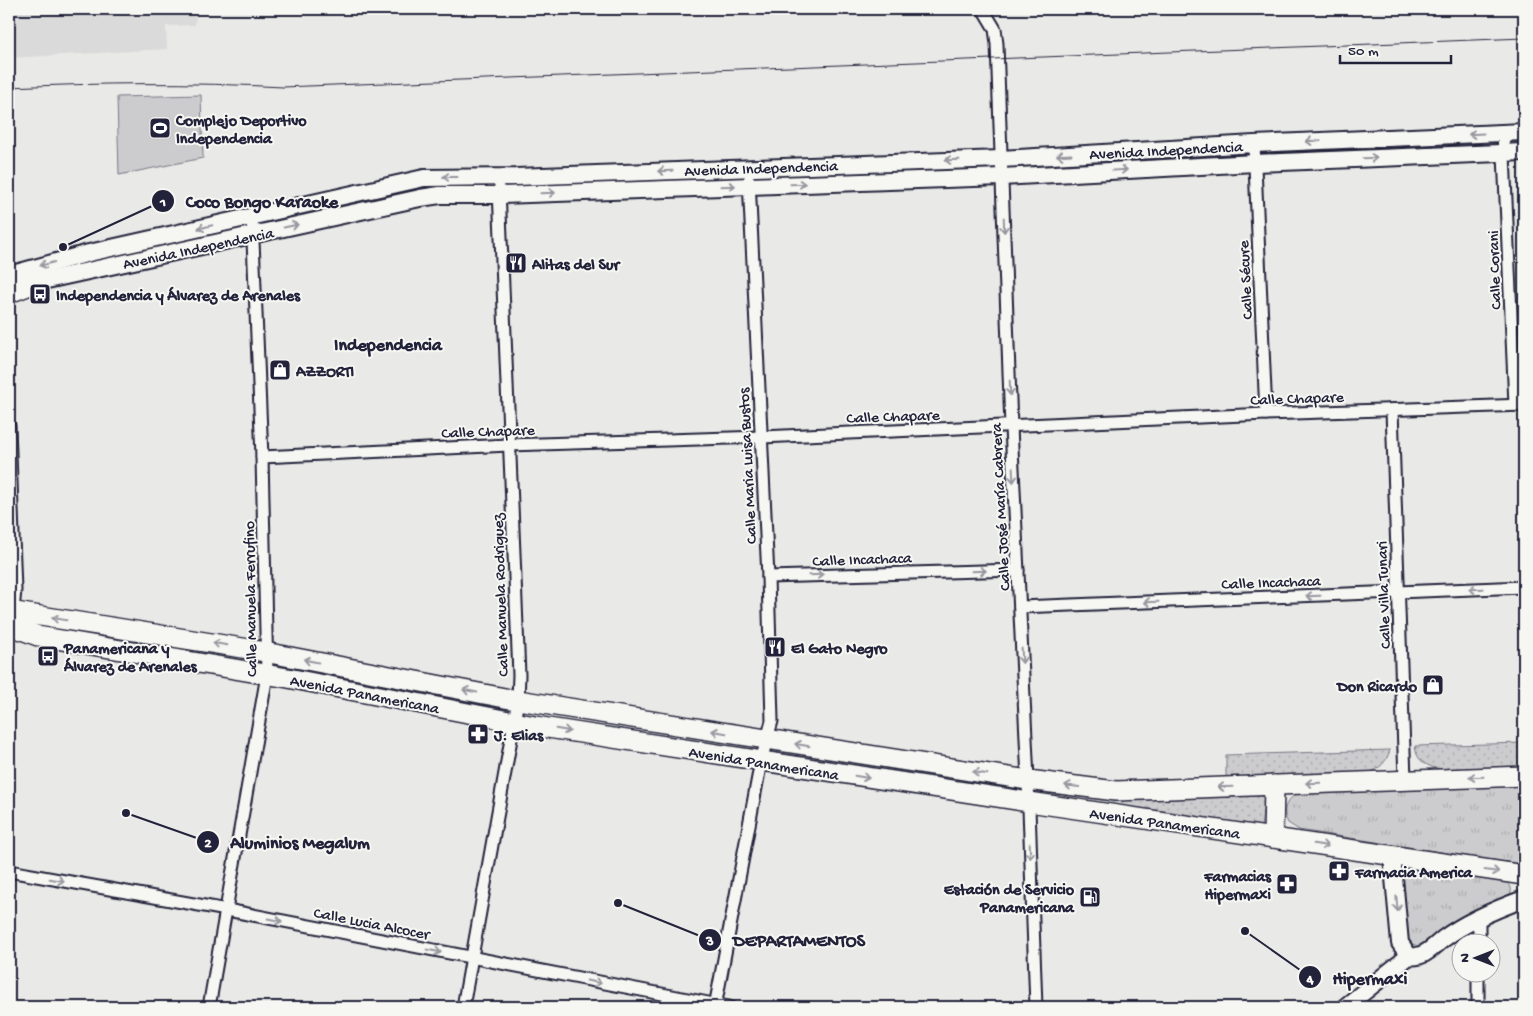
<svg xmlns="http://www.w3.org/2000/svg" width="1533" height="1016" font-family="'Gochi Hand',sans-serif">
<defs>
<pattern id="grass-dots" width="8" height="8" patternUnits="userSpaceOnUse" patternTransform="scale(1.25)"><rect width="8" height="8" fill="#ccccce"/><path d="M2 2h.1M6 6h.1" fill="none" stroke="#afafb2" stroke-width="1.8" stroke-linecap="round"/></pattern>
<pattern id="park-tufts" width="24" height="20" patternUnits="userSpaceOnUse" patternTransform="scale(1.25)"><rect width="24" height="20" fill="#ccccce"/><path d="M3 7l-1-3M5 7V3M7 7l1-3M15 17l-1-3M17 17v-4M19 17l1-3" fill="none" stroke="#afafb2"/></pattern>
</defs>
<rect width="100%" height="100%" fill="#e9e9e7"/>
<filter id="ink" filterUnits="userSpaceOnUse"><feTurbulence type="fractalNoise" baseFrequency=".02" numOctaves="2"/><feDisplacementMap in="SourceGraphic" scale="10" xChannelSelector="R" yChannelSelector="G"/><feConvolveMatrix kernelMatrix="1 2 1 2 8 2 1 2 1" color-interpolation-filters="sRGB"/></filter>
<g filter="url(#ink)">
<!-- built -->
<polygon fill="#dadada" points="9,9 275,9 196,12 195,25 166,26 167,49 9,58"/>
<!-- grass -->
<g fill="url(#grass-dots)" stroke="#777784">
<path d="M1524,743V767L1443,770C1427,766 1417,763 1415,746Z"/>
<path d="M1390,750C1386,763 1380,768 1369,773L1226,779V755Z"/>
<polygon points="1038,791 1107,799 1138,800 1263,796 1264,804 1261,827 1172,812 1038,795 1036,792"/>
</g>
<!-- park -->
<g fill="url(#park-tufts)" stroke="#777784">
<path d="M1524,786V865L1299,830L1288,823C1281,810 1286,799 1299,793Z"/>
<path d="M1413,869L1505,882C1513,885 1513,893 1507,898L1421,947L1409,943L1407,935L1402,878L1404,874Z"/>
</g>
<!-- garden -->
<polygon fill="#ccccce" stroke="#777784" points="201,95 203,158 119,175 117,97"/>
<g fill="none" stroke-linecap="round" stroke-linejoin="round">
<!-- minor casing -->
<g stroke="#22223b" stroke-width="15">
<g id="minor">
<polyline points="983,9 995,29 997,44 1011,427 1028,780 1036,1007"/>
<polyline points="1503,132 1515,405"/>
<polyline points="1254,144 1266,414"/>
<polyline points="1392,410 1405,779"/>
<polyline points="9,426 15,590 13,611"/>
<polyline points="262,457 509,445 762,437 1266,414 1524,405"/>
<polyline points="768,577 1018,570"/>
<polyline points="1020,607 1524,587"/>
<polyline points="9,871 227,910 729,1007"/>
<polyline points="1479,944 1479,918"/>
<polyline points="209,1007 267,675 262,457 252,216"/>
<polyline points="463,1007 518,700 519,675 499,189"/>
<polyline points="715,1007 761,761 772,721 768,577 749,180"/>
<polyline points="1478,1007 1478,974"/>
</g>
</g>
<!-- secondary casing -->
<g stroke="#22223b" stroke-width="20">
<g id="secondary">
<polyline points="9,275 89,253 424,178 516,177 1001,159 1254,144 1524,132"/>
<polyline points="26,283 38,282 420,198 440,195 500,195 1002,177 1255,163 1524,152"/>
<polyline points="1392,856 1400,943 1409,956"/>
<path d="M1345,1007L1409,956C1423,959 1433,947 1443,939C1467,921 1496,909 1524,899"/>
</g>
</g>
<!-- primary casing -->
<g stroke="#22223b" stroke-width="22">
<g id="primary">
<polyline points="9,293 38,282"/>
<polyline points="9,611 249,649 505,698 1028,780 1116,791 1524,776"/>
<polyline points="9,625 38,636 288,678 535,726 1029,802 1524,875"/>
<polyline points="1273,838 1274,785"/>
</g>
</g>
<!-- minor -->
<use href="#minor" stroke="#f6f6f2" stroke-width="11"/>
<!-- secondary -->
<use href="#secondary" stroke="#f6f6f2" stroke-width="16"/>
<!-- primary -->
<use href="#primary" stroke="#f6f6f2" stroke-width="19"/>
<!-- tram -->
<path stroke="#22223b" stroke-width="1" d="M9,87C100,83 192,82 283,87L1524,38"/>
</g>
<!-- one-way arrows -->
<defs><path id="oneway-shaft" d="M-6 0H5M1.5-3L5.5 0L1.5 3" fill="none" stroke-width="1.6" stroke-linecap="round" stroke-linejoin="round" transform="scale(1.25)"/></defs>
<g stroke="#9797a0">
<use href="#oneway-shaft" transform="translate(1476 134) rotate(177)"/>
<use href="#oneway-shaft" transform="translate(1313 141) rotate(177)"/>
<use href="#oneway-shaft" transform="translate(1064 155) rotate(177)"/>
<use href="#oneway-shaft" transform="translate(1370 158) rotate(-2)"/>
<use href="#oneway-shaft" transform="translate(952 160) rotate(178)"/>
<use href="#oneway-shaft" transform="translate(1120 170) rotate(-3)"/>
<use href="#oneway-shaft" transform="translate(665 171) rotate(178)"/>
<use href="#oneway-shaft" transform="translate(450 177) rotate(-180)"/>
<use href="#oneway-shaft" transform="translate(798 184) rotate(-2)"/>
<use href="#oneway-shaft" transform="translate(728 186) rotate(-2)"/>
<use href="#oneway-shaft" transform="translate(548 193) rotate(-2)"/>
<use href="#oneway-shaft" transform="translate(1004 225) rotate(88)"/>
<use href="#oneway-shaft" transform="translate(291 226) rotate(-12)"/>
<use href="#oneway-shaft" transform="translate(205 227) rotate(167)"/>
<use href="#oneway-shaft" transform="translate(47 264) rotate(165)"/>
<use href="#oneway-shaft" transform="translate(1010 388) rotate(88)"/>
<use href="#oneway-shaft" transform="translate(1013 475) rotate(87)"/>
<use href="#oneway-shaft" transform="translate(979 571) rotate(-2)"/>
<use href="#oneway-shaft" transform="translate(816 575) rotate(-2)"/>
<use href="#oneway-shaft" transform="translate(1476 589) rotate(178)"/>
<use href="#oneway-shaft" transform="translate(1313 596) rotate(178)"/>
<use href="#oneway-shaft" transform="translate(1151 602) rotate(178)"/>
<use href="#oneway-shaft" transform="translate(59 619) rotate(-171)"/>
<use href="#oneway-shaft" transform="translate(220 644) rotate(-171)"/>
<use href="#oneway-shaft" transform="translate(1022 656) rotate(87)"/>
<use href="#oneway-shaft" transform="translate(311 661) rotate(-169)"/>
<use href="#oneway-shaft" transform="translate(470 691) rotate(-169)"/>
<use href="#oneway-shaft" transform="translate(563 730) rotate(9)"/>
<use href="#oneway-shaft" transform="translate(719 732) rotate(-171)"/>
<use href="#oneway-shaft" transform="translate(802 745) rotate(-171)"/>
<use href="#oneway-shaft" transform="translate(980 773) rotate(-171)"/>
<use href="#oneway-shaft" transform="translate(862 777) rotate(9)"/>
<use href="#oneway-shaft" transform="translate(1476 777) rotate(178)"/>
<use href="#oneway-shaft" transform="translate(1313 783) rotate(178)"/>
<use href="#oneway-shaft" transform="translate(1072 786) rotate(-173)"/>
<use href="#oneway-shaft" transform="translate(1225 787) rotate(178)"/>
<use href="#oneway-shaft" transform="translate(1321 845) rotate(9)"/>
<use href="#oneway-shaft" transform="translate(1030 851) rotate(88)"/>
<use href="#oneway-shaft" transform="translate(1492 871) rotate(8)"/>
<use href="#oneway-shaft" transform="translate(57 880) rotate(10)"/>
<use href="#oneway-shaft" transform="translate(1397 904) rotate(85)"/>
<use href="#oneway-shaft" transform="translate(275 920) rotate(11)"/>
<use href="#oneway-shaft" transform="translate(434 951) rotate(11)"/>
<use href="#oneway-shaft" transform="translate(594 982) rotate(11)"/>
</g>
</g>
<!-- icons -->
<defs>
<g id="stadium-square" transform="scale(1.125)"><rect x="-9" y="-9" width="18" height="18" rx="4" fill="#22223b" stroke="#f6f6f2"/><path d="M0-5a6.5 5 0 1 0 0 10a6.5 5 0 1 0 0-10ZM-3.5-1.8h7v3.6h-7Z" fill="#fff"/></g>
<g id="restaurant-square" transform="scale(1.125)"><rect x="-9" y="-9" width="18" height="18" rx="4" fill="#22223b" stroke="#f6f6f2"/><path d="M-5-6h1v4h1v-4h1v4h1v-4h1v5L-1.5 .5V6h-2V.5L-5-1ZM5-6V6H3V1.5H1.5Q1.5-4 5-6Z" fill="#fff"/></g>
<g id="bus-square" transform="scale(1.125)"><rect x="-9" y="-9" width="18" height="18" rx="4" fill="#22223b" stroke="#f6f6f2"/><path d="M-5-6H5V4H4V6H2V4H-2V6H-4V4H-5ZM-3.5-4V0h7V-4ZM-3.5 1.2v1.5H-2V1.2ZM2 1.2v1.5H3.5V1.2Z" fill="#fff"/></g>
<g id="shop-square" transform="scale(1.125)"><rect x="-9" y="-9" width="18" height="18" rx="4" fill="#22223b" stroke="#f6f6f2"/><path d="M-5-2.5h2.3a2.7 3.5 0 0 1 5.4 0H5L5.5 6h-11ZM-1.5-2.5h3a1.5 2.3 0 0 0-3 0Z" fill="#fff"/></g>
<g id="pharmacy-square" transform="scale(1.125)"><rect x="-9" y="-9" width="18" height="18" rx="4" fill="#22223b" stroke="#f6f6f2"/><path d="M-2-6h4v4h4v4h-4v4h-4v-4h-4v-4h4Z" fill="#fff"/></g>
<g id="fuel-square" transform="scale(1.125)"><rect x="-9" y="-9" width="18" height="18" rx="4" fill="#22223b" stroke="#f6f6f2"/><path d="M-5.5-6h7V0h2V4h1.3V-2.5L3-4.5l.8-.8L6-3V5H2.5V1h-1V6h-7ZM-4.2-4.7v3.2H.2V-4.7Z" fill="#fff"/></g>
</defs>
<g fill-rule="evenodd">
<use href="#stadium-square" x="160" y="128"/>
<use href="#restaurant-square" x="516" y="263"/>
<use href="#bus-square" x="40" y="294"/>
<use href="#shop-square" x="280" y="370"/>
<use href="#restaurant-square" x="775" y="647"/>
<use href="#bus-square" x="48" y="656"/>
<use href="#shop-square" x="1433" y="685"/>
<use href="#pharmacy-square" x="478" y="734"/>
<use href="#pharmacy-square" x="1339" y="871"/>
<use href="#pharmacy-square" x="1287" y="884"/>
<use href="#fuel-square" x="1090" y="897"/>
</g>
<g text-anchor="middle" stroke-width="4" stroke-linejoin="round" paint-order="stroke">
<!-- poi labels -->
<g font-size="16" font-weight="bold" fill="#22223b" stroke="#f6f6f2" text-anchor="start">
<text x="176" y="125">Complejo Deportivo<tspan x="176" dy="18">Independencia</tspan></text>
<text x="532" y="269">Alitas del Sur</text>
<text x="56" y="300">Independencia y Álvarez de Arenales</text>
<text x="296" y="376">AZZORTI</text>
<text x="64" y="653">Panamericana y<tspan x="64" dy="18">Álvarez de Arenales</tspan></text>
<text x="791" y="653">El Gato Negro</text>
<text x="1417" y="691" text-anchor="end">Don Ricardo</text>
<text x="494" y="740">J. Elias</text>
<text x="1355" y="877">Farmacia America</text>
<text x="1271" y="881" text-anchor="end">Farmacias<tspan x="1271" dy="18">Hipermaxi</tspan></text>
<text x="1074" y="894" text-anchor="end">Estación de Servicio<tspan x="1074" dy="18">Panamericana</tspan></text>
</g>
<!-- street labels -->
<g font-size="16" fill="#22223b" stroke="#f6f6f2">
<text transform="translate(1166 149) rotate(-3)" y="6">Avenida Independencia</text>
<text transform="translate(761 167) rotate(-2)" y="6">Avenida Independencia</text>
<text transform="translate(198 247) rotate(-12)" y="6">Avenida Independencia</text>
<text transform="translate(1493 270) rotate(-92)" y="6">Calle Corani</text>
<text transform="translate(1244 280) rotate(-93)" y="6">Calle Sécure</text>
<text transform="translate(1297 397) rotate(-2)" y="6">Calle Chapare</text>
<text transform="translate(893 415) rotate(-2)" y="6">Calle Chapare</text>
<text transform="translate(488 430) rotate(-2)" y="6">Calle Chapare</text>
<text transform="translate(746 466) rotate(-93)" y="6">Calle Maria Luisa Bustos</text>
<text transform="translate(999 507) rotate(-93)" y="6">Calle José María Cabrera</text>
<text transform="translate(862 558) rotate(-2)" y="6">Calle Incachaca</text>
<text transform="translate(1271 581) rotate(-2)" y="6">Calle Incachaca</text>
<text transform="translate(499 595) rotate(-92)" y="6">Calle Manuela Rodriguez</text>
<text transform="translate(1382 595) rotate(-92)" y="6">Calle Villa Tunari</text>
<text transform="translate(249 599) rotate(-91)" y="6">Calle Manuela Ferrufino</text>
<text transform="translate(365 693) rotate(11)" y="6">Avenida Panamericana</text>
<text transform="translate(764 762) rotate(9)" y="6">Avenida Panamericana</text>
<text transform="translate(1165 822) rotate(8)" y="6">Avenida Panamericana</text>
<text transform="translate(372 922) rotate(11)" y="6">Calle Lucia Alcocer</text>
</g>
<!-- neighbourhood labels -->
<g font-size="18" font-weight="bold" fill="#22223b" stroke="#f6f6f2">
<text x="388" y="350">Independencia</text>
</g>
</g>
<!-- callouts -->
<path fill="none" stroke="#22223b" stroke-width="2" d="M63 247L163 201M126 813L208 842M618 903L710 940M1245 931L1310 977"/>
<g fill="#22223b" stroke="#f6f6f2" stroke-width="2">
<circle cx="63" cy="247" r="5"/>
<circle cx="126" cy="813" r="5"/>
<circle cx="618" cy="903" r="5"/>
<circle cx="1245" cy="931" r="5"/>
<circle cx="163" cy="201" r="12"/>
<circle cx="208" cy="842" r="12"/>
<circle cx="710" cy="940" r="12"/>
<circle cx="1310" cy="977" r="12"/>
</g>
<g font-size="15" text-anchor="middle" font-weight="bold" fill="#fff">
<text x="163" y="206">1</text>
<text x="208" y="847">2</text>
<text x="710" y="945">3</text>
<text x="1310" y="983">4</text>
</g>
<g font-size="18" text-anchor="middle" font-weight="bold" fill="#22223b" stroke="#f6f6f2" stroke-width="4" stroke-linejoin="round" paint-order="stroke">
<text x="262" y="207">Coco Bongo Karaoke</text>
<text x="300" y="848">Aluminios Megalum</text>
<text x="799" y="946">DEPARTAMENTOS</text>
<text x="1370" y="984">Hipermaxi</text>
</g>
<!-- margin -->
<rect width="1533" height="1016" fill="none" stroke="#f6f6f2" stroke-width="30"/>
<rect x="15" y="15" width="1503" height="986" fill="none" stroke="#22223b" stroke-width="2" filter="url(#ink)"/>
<!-- north arrow -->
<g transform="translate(1476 958) rotate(270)"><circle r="24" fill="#f6f6f2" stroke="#a1a1a9"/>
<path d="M0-4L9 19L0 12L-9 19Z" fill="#22223b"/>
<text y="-8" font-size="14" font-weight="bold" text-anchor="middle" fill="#22223b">N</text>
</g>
<!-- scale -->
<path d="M1340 55v8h111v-8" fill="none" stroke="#22223b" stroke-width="2.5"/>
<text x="1348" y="55" font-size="15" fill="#22223b" stroke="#f6f6f2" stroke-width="4" paint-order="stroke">50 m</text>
</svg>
